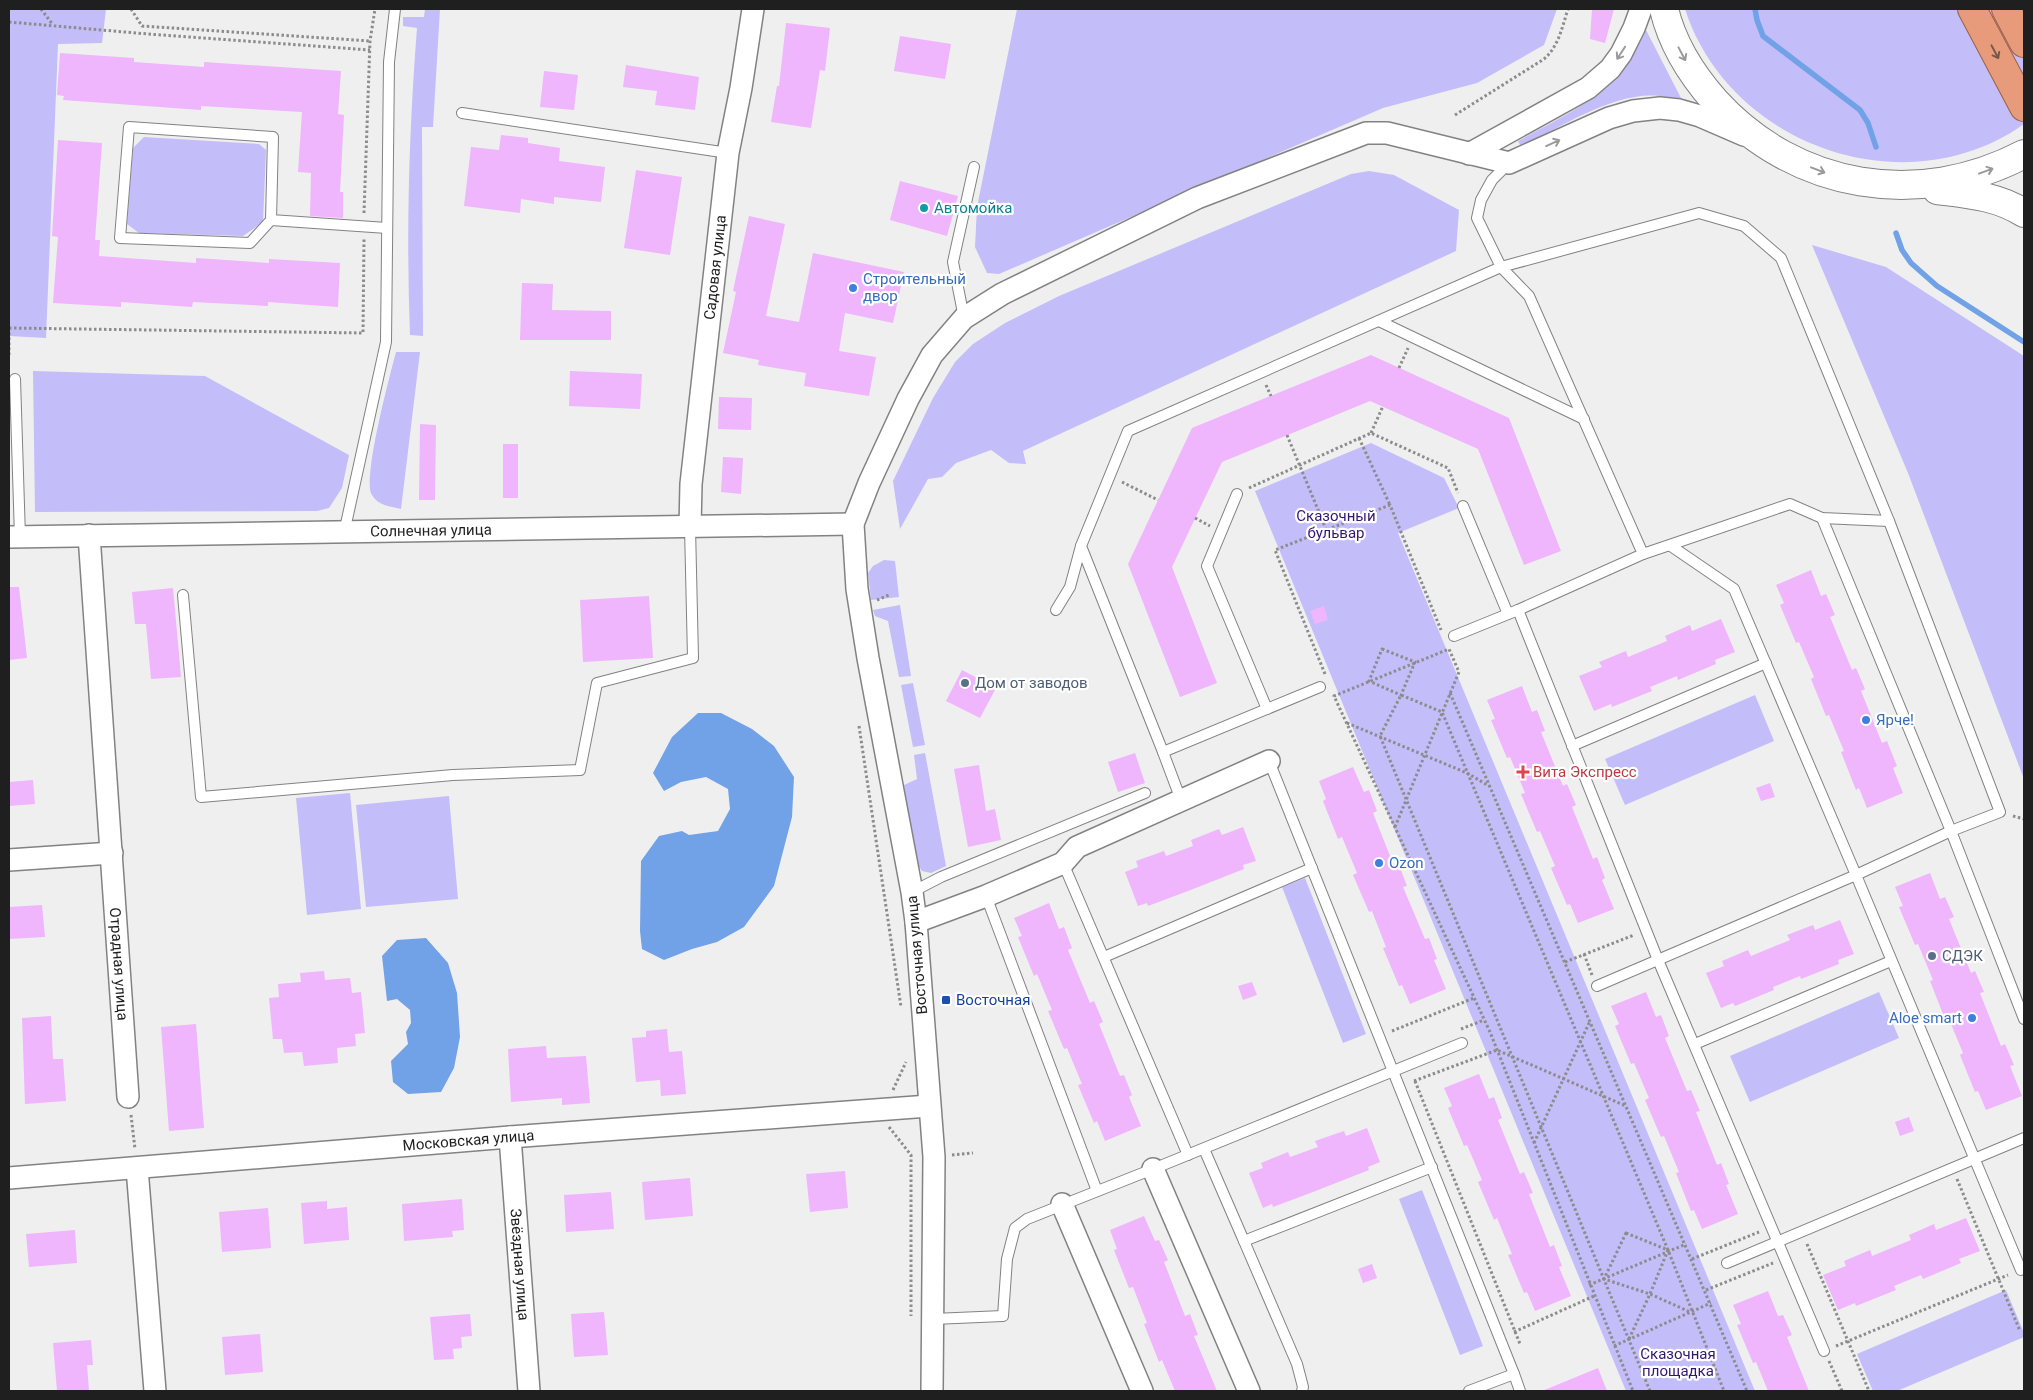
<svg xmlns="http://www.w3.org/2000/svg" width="2033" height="1400" font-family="Roboto,sans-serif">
<rect width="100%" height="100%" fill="#efeff0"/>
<!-- green -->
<g fill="#c3bdfa">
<polygon points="9,9 106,9 102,43 58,44 46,338 9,336"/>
<path d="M425,9H440L433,127H422L423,336L410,335C406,233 409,130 417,28L403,26V17H424Z"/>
<polygon points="1017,9 1557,9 1544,45 1477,83 1383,108 999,274 987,273 975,247 977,207"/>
<path d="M1685,9H2024V124C1906,208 1729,146 1685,9Z"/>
<path d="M1646,30L1682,100C1674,99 1666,97 1659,96C1615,91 1559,128 1521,147L1518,141C1547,125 1594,102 1616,79C1629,65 1637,48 1646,30Z"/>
<polygon points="144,137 259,144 266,150 263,222 243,236 139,233 127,224 133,148"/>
<polygon points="1369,171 1394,175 1459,210 1456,251 1023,451 1026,464 1009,463 991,450 956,463 942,477 928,479 900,529 893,481 933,398 955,362 973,344 1005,323 1059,296 1351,174"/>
<polygon points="1812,245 1886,267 2024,356 2024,779 1908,473"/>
<path d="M396,352H420L401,509C389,506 379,506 372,495C362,479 390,375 396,352Z"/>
<polygon points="33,371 205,376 349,455 342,488 329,508 317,511 35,512"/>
<polygon points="1371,443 1444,478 1459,508 1398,533 1755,1391 1626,1391 1255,491"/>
<polygon points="884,560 895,561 899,597 871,600 868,573 873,566"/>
<polygon points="900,605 911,676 899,677 888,621 875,616 873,610"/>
<polygon points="913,683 925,745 913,747 901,685"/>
<polygon points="1755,695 1774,741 1625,805 1605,759"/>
<polygon points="925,753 946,866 931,873 922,871 916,862 904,785 917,779 914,755"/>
<polygon points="350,793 361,909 307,915 296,798"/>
<polygon points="449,796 458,899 366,907 356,805"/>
<polygon points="1305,878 1366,1034 1343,1043 1282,887"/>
<polygon points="1879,992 1899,1038 1750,1102 1730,1056"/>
<polygon points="1422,1190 1483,1346 1460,1355 1399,1199"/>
<polygon points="2006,1290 2024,1333 2024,1337 1897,1391 1873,1391 1857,1354"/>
</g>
<!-- water -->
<g fill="#71a1e6">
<polygon points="698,713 721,713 752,729 774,746 794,777 792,817 774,886 744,927 717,942 692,949 664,960 642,949 640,931 641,861 659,836 682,831 689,835 718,831 730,809 728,789 706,777 681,782 664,791 653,773 672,737"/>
<polygon points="426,938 448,963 457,993 460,1037 454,1068 441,1092 408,1094 393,1082 391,1061 408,1044 406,1032 411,1023 410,1010 397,999 387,1001 382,956 397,940"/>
</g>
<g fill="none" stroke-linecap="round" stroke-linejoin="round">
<!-- stream -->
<g stroke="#71a1e6" stroke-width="5.5">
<polyline points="1755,9 1757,20 1763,36 1860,110 1868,123 1876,147"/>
<polyline points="1896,233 1902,250 1911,263 1937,286 2024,342"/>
</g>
</g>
<!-- building -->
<g fill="#efb5fd">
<polygon points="1592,9 1614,9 1605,43 1590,39"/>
<polygon points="786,23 830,28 825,71 820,70 811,128 771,122 777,86 779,86"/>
<polygon points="900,36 951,44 945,79 894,71"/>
<polygon points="60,53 134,58 134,62 204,67 204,62 341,71 338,114 344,115 340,192 343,192 343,218 310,216 311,173 298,172 302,112 201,106 201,110 63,100 64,96 57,95"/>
<polygon points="626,65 699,77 695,110 655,105 657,91 623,87"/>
<polygon points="544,71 578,75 574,110 540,107"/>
<polygon points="501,135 528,138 528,143 560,148 559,161 605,167 601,202 554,197 554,204 521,199 520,213 464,206 471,147 499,150"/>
<polygon points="58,140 102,143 95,240 100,240 99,256 196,263 196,258 269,263 269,259 340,263 338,307 268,302 268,306 193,302 192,307 121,302 121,307 53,303 58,237 52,236"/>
<polygon points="636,170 682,177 670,255 624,248"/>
<polygon points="900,181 958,196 947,236 890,220"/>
<polygon points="749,216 785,224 766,316 799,322 813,253 904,272 893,323 845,313 839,351 876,357 869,396 804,386 806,373 758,365 759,360 723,353 736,292 733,291"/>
<polygon points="522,283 553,284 552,310 611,311 611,340 520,340"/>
<polygon points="1371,355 1509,418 1561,551 1524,565 1478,449 1370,401 1222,462 1172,567 1217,683 1180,697 1128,564 1192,428"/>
<polygon points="570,371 642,374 640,409 569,406"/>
<polygon points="719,397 752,398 751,430 718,429"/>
<polygon points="420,424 436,425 435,500 419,500"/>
<rect x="503" y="444" width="15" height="54"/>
<polygon points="723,457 743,458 741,494 721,492"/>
<polygon points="1811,570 1821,596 1826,594 1835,615 1830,617 1852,670 1856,668 1865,689 1861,691 1882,743 1887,741 1897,766 1893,768 1903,793 1867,808 1859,788 1856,790 1841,752 1844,751 1829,715 1826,716 1811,679 1814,677 1799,642 1796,643 1780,605 1784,603 1776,585"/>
<polygon points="9,587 19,587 27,658 9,660"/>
<polygon points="173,588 181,677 151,679 146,624 135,624 132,592"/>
<polygon points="649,596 653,658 583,662 580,600"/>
<polygon points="1324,606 1328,620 1315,624 1310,611"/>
<polygon points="1721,619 1735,652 1715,660 1716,664 1678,680 1677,676 1650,687 1652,691 1612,707 1611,704 1594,711 1579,676 1602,667 1599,662 1626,651 1628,657 1667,641 1665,636 1690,625 1692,631"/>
<polygon points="962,670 996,688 980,718 946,701"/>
<polygon points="1522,686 1532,712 1537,710 1545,731 1541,732 1563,786 1567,784 1576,805 1572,807 1593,859 1597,857 1605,878 1602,880 1614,909 1578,923 1570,904 1567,905 1551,868 1555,866 1540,831 1537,832 1521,794 1525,793 1510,757 1507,758 1491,720 1495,719 1487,700"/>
<polygon points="1135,753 1145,783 1118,792 1108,762"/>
<polygon points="979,765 986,811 995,809 1001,840 968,847 954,769"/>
<polygon points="1353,767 1364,792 1369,790 1377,811 1373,813 1394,866 1399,865 1407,886 1403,887 1425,939 1429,938 1437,959 1434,960 1446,989 1410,1004 1402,985 1399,986 1383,948 1386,947 1372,911 1369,912 1353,875 1357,873 1342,837 1338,839 1323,801 1326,799 1319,781"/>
<polygon points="33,780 35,804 9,806 9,782"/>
<polygon points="1770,783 1775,797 1761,801 1756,788"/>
<polygon points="1243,827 1256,861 1243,865 1244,869 1188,891 1148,906 1147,903 1138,906 1125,872 1138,867 1136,861 1164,851 1166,856 1193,846 1191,840 1219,829 1222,835"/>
<polygon points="1930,873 1940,899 1945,897 1954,917 1949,919 1971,973 1975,971 1984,992 1980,993 2001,1046 2005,1044 2014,1065 2010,1066 2022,1096 1986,1110 1978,1091 1975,1092 1960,1055 1963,1053 1948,1017 1945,1019 1930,981 1933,980 1918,944 1915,945 1899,907 1903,906 1895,887"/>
<polygon points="1049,903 1059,929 1064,927 1072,948 1068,950 1090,1003 1094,1001 1103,1022 1099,1024 1120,1076 1124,1075 1132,1095 1129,1097 1141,1126 1105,1141 1097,1121 1094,1123 1078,1085 1082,1084 1067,1048 1064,1049 1048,1011 1052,1010 1037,974 1034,976 1018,937 1022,936 1014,918"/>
<polygon points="42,905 45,937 9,939 9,907"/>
<polygon points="1840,920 1854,954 1838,960 1839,964 1801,979 1800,976 1773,987 1774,990 1735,1006 1733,1003 1721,1008 1706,973 1724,966 1722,961 1748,950 1751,956 1790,940 1787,935 1813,925 1815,930"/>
<polygon points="324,971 325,980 350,978 352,993 361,992 365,1033 355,1034 356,1046 337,1048 338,1063 304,1066 302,1052 284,1053 282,1039 273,1039 269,998 279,997 278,984 301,982 300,973"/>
<polygon points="1252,982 1257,995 1243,1000 1238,986"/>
<polygon points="1646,992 1656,1017 1661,1015 1669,1036 1665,1038 1687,1091 1691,1090 1700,1111 1696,1112 1717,1165 1721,1163 1729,1184 1726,1185 1738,1214 1702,1229 1694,1210 1691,1211 1676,1173 1679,1172 1664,1136 1661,1137 1645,1100 1649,1098 1634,1063 1631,1064 1615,1026 1619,1024 1611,1006"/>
<polygon points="51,1016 53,1059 63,1059 66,1101 25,1104 22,1018"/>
<polygon points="196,1024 204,1128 169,1131 161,1027"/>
<polygon points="667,1029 669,1052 682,1051 686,1094 661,1096 660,1080 636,1082 632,1038 646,1037 646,1031"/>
<polygon points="546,1046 547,1058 586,1056 590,1103 562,1105 562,1098 511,1102 508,1049"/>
<polygon points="1479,1074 1489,1099 1494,1097 1502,1118 1498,1120 1520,1174 1524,1172 1533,1193 1529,1194 1550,1247 1554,1245 1562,1266 1559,1267 1571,1296 1535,1311 1527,1292 1524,1293 1508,1255 1512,1254 1497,1218 1494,1220 1478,1182 1482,1180 1467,1145 1464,1146 1448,1108 1452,1106 1444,1088"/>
<polygon points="1909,1117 1914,1131 1900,1136 1895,1122"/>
<polygon points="1367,1128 1380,1162 1368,1167 1369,1170 1313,1192 1273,1207 1272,1204 1263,1208 1249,1173 1263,1168 1261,1163 1288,1152 1290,1157 1318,1147 1315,1141 1344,1131 1346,1136"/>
<polygon points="845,1171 848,1208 810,1212 806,1174"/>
<polygon points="690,1178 693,1216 645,1220 642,1182"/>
<polygon points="611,1192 614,1229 566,1232 564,1195"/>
<polygon points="462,1199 464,1230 452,1231 453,1237 404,1241 402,1204"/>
<polygon points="327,1201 327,1209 347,1207 349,1240 304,1244 301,1203"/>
<polygon points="268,1208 271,1248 222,1252 219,1212"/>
<polygon points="1144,1216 1155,1241 1159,1240 1168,1260 1164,1262 1185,1316 1190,1314 1198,1335 1194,1336 1217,1391 1175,1391 1162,1360 1159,1362 1144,1324 1147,1323 1133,1287 1129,1288 1114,1250 1117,1249 1110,1230"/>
<polygon points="1966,1218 1980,1251 1959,1259 1961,1263 1923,1279 1921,1275 1894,1286 1896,1290 1856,1306 1855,1303 1838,1310 1823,1275 1846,1266 1844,1261 1870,1250 1872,1256 1911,1240 1909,1235 1934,1224 1936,1230"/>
<polygon points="75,1230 77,1263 29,1267 26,1234"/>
<polygon points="1372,1264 1377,1278 1363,1283 1358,1269"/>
<polygon points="1768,1291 1778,1316 1783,1315 1792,1335 1787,1337 1809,1391 1768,1391 1756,1362 1753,1363 1737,1325 1741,1324 1733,1305"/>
<polygon points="604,1312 608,1355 574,1357 571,1314"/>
<polygon points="470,1314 472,1336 461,1337 462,1348 453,1349 454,1359 434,1360 430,1317"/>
<polygon points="260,1334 263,1372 225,1375 222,1337"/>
<polygon points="91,1340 93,1365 87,1365 89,1390 57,1391 53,1343"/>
<polygon points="1598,1368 1607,1391 1542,1391"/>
</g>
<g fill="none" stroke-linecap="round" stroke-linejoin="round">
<!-- service casing -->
<g stroke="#838283" stroke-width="12">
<g id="service">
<polyline points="462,113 728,153"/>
<polyline points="271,220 273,137 129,127 120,238 250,243 271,220 387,228"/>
<polyline points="964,318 953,262 974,167"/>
<polyline points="1379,321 1584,419"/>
<polyline points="15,379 20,537"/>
<polyline points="1237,494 1207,566 1267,709"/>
<polyline points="1463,506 1508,614"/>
<polyline points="1822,518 1951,831 2024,1019"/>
<polyline points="344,533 386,342 389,62 395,9"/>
<polyline points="1671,546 1734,589 1856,875 2021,1270"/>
<polyline points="1643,554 1790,504 1822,518 1889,521"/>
<polyline points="183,595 201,797 453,775 580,770 597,683 693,658 690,527"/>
<polyline points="1056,610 1070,587 1081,546"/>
<polyline points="1518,610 1658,960 1824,1351"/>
<polyline points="1454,636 1518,610 1643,554 1529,296 1501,267 1477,218 1481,200 1492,180 1509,163"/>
<polyline points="1572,746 1766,663"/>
<polyline points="1163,752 1081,546 1128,431 1501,267 1699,213 1744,226 1781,258 1889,521 2000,812 1951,831 1856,875 1597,986"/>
<polyline points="1269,761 1514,1374"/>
<polyline points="1181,800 1163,752 1320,687"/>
<polyline points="1063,863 1188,1155"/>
<polyline points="912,892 941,877 1145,793"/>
<polyline points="986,896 1097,1191"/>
<polyline points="1104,957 1312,868"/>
<polyline points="1695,1044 1891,961"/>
<polyline points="1204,1149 1244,1241 1432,1167"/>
<polyline points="1244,1241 1297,1364 1303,1387 1302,1391"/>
<polyline points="1727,1263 2024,1138"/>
<polyline points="933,1319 1003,1316 1007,1259 1015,1228 1027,1219 1153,1169 1462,1043"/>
<polyline points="1469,1391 1514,1374 1520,1391"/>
</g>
</g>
<!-- minor casing -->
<g stroke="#838283" stroke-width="24">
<g id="minor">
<polyline points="1469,154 1588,88 1610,69 1621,54 1634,28 1641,9"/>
<path id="s1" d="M690,527L691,484L728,153L741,88L753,9"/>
<path id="s2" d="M89,535L128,1097"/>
<path id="s3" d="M9,537L853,524"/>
<polyline points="9,860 112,853"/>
<polyline points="916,922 986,896 1063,863 1077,847 1269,761"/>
<path id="s4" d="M510,1137L529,1391"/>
<polyline points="137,1168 155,1391"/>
<polyline points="1153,1169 1249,1391"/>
<path id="s5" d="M9,1178L510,1137L929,1106"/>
<polyline points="1062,1204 1142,1391"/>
<polyline points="932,1391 934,1157 916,922 912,892 868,658 857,589 853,524 869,483 908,399 932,355 964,318 1002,294 1197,198 1366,133 1387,133 1509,163 1609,118 1633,111 1660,108 1679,110 1700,116 1744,135"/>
</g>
</g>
<!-- secondary casing -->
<g stroke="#838283" stroke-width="30">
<g id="secondary">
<path d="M1664,9C1672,43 1692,75 1715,101C1796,190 1919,209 2024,154"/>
<path d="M1937,190C1969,194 1997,196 2024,213"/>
</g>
</g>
<!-- trunk casing -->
<g stroke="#9d5f44" stroke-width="30">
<g id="trunk">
<polyline points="1972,9 2024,107"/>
<polyline points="2006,9 2024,43"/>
</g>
</g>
<!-- path -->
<g stroke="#8c8c8d" stroke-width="3" stroke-dasharray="2.5 2.5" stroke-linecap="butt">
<polyline points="41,9 53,25"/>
<polyline points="131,9 142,26 370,41"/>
<polyline points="9,22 148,34 370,50"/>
<path d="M1455,115L1544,59C1559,46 1562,27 1568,9"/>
<polyline points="364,213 370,41 375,9"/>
<polyline points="9,328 363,333 364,239"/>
<polyline points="9,355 9,328"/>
<polyline points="1399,368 1408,348"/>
<polyline points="1266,385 1271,396"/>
<polyline points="1371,433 1383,406"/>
<polyline points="1287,435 1326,529"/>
<polyline points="1359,438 1390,505"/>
<polyline points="1122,482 1158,500"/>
<polyline points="1249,488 1371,433 1448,468 1458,493"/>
<polyline points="1195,518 1210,526"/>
<polyline points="877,600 889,595"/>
<polygon points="1382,649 1415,662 1401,695 1369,681"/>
<polyline points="1325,674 1275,550 1390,505 1441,630"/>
<polyline points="1450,693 1747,1391"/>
<polyline points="1347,723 1467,773 1489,786"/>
<polyline points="859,726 901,1007"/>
<polyline points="2013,816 2024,819"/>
<polyline points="1395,827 1459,672 1449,649 1334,696 1490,1032 1633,1391"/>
<polyline points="1584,954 1592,975"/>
<polyline points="1565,962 1634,935"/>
<polyline points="1461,1029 1484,1020"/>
<polyline points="1392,1031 1474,998"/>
<polyline points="1414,1081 1497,1050 1626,1106"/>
<polyline points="1415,1081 1520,1344"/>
<polyline points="893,1090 906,1062"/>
<polyline points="131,1115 135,1149"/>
<polyline points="889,1127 911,1155 911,1316"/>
<polyline points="1534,1143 1590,1021"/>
<polyline points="952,1155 973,1153"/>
<polyline points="1957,1179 2020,1331"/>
<polygon points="1626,1233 1668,1250 1650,1294 1604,1279"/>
<polyline points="1807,1244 1869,1391"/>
<polyline points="1692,1259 1759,1232"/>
<polyline points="1589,1285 1686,1244"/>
<polyline points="1706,1290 1773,1263"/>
<polyline points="1514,1332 1594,1296"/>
<polyline points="1629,1339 1650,1294 1690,1312"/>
<polyline points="1614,1346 1711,1303"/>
<polyline points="1836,1346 2008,1275"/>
<polyline points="1829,1361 1842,1391"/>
<polyline points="1650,1391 1380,736 1401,695 1442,712 1668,1250 1724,1391"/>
</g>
<!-- service -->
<use href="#service" stroke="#fff" stroke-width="10"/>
<!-- minor -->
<use href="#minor" stroke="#fff" stroke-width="21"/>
<!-- secondary -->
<use href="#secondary" stroke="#fff" stroke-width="28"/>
<!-- trunk -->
<use href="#trunk" stroke="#e79b7a" stroke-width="28"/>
</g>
<!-- one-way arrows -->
<defs><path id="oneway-shaft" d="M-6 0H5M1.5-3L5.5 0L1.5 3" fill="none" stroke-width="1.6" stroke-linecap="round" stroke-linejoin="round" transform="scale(1.25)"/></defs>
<use stroke="#795748" href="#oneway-shaft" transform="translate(1995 52) rotate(62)"/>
<g stroke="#9a9a9b">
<use href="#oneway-shaft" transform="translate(1621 53) rotate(123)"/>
<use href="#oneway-shaft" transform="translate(1682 54) rotate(62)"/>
<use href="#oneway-shaft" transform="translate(1553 143) rotate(-24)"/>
<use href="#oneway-shaft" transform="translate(1818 170) rotate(21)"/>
<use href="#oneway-shaft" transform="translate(1986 171) rotate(-20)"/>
</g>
<!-- markers -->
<circle fill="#0f9aa8" stroke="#fff" stroke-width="2" cx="924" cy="208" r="5"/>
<g fill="#3f7fe0" stroke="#fff" stroke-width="2">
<circle cx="853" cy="288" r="5"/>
<circle cx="1866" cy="720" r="5"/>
<circle cx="1379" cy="863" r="5"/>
<circle cx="1972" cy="1018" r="5"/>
</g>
<g fill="#5c6f8a" stroke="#fff" stroke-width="2">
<circle cx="965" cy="683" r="5"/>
<circle cx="1932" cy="956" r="5"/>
</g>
<path fill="#e0444e" stroke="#fff" stroke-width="2" d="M1520.5 764.5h5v5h5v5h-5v5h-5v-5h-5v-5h5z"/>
<rect fill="#1a4fb4" stroke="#fff" stroke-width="2" x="941" y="995" width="10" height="10" rx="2.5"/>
<g text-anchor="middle" stroke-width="4.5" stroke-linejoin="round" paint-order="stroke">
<!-- culture labels -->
<g font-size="15" fill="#0d838f" stroke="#fff" text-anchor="start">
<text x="934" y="213">Автомойка</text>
</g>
<!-- street labels -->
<g font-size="15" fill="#1f1f20" stroke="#fff">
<text dy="5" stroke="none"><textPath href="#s1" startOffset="261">Садовая улица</textPath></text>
<text dy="5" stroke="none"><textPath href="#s3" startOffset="422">Солнечная улица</textPath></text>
<text transform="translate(917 955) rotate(-95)" y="5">Восточная улица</text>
<text dy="5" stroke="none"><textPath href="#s2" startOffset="430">Отрадная улица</textPath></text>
<text dy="5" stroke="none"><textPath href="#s5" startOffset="461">Московская улица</textPath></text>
<text dy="5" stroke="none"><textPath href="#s4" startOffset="128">Звёздная улица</textPath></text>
</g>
<!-- shop labels -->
<g font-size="15" fill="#366cbe" stroke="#fff" text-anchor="start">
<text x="863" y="284">Строительный<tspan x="863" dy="17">двор</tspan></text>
<text x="1876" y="725">Ярче!</text>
<text x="1389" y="868">Ozon</text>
<text x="1962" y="1023" text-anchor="end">Aloe smart</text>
</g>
<!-- park labels -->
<g font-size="15" fill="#331673" stroke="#fff">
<text x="1336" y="521">Сказочный<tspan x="1336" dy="17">бульвар</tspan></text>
<text x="1678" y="1359">Сказочная<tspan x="1678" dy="17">площадка</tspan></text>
</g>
<!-- service labels -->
<g font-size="15" fill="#4e5e75" stroke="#fff" text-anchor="start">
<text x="975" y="688">Дом от заводов</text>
<text x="1942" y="961">СДЭК</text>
</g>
<!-- health labels -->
<g font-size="15" fill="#be3a42" stroke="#fff" text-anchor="start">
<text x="1533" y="777">Вита Экспресс</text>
</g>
<!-- transit labels -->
<g font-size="15" fill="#164399" stroke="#fff" text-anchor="start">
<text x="956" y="1005">Восточная</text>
</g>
</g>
<!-- border -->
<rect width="2033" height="1400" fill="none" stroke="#1f1f20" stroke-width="20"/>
</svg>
